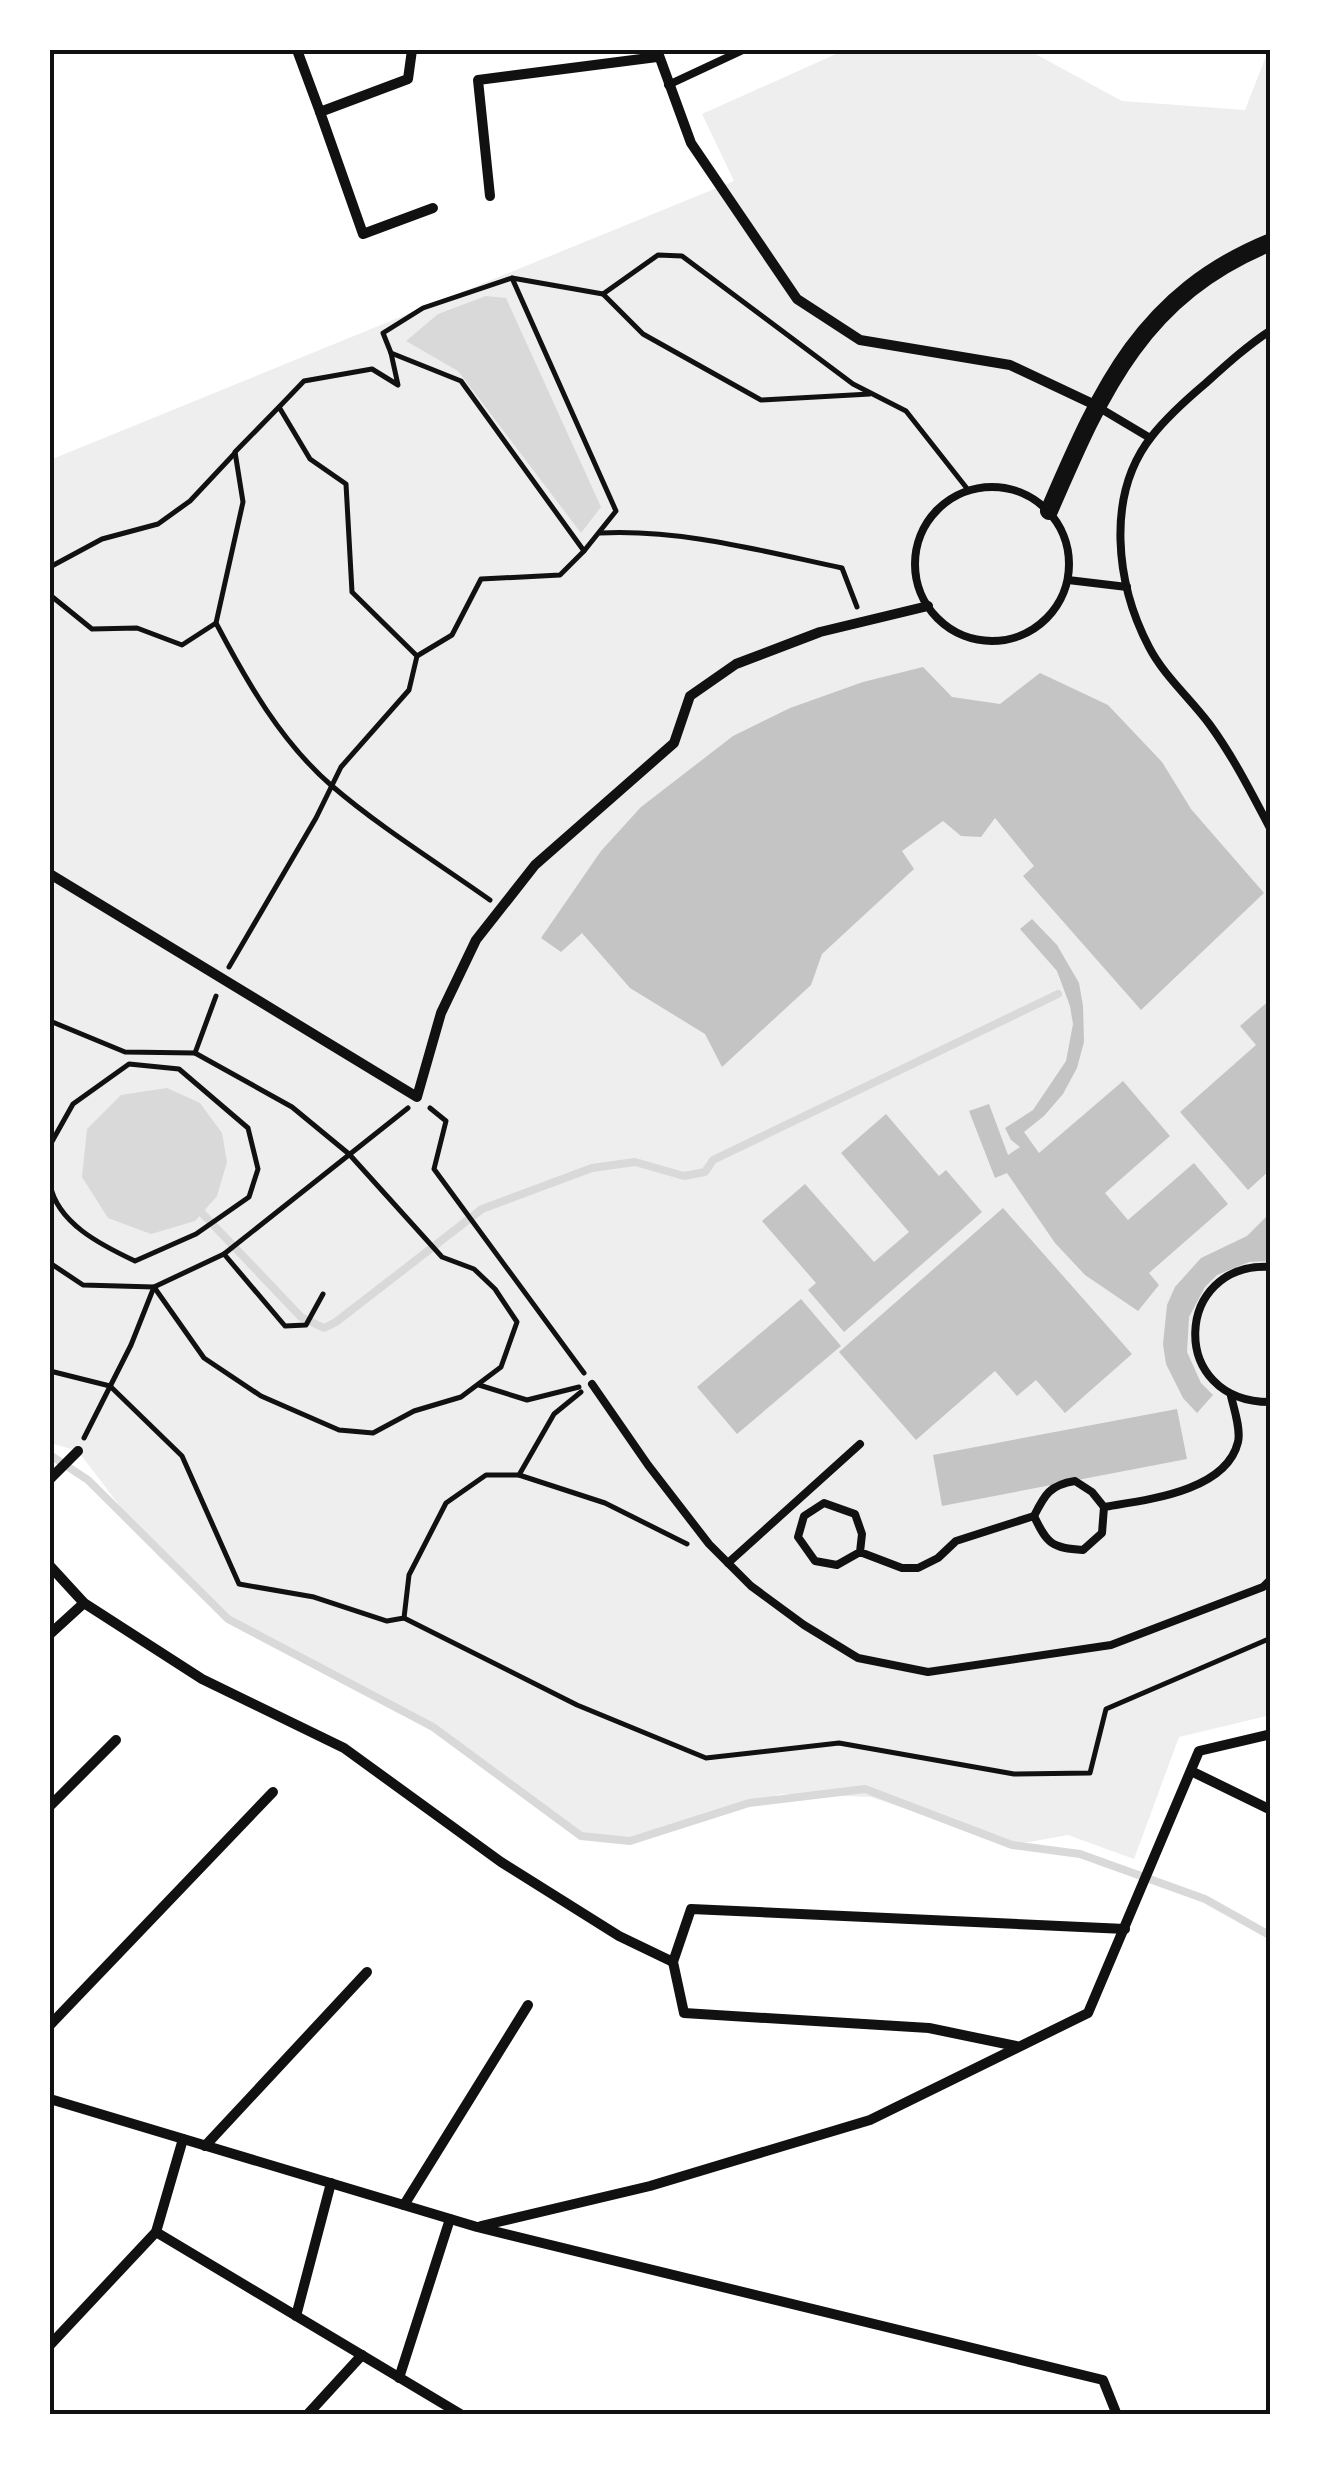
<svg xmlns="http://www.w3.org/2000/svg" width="1321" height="2465" font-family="'PT Serif',serif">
<rect width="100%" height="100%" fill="#fff"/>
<!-- green -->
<polygon fill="#eee" points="845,50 1028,50 1122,101 1245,110 1268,51 1271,52 1271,1715 1179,1737 1134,1859 1068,1835 1012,1845 871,1797 781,1794 630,1841 581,1836 433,1727 228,1618 157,1555 78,1451 50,1443 50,460 734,181 702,114"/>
<!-- water -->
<g fill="#d9d9d9">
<polygon points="486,296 506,298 601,507 581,533 458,371 406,341 438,314"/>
<polygon points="167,1088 200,1103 222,1133 227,1162 217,1196 195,1221 151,1234 108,1218 82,1177 87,1129 121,1095"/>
</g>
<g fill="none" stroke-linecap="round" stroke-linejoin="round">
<!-- stream -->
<g stroke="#d9d9d9" stroke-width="8">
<polyline points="202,1213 301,1317 324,1328 336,1322 482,1209 592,1168 635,1162 684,1176 705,1172 713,1160 1058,994"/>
<polyline points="50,1455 88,1480 228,1619 433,1727 581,1836 630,1841 749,1803 865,1789 1012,1845 1080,1854 1205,1899 1271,1936"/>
</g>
</g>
<!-- building -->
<g fill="#c4c4c4">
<polygon points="923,667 952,697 1000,704 1040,673 1108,705 1162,762 1191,809 1264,893 1141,1010 1023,876 1034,866 995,818 981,837 961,836 943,821 902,851 914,869 822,954 811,985 722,1067 705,1034 630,988 582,933 561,952 541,938 601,851 641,807 733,736 790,708 863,682"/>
<polygon points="1032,919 1057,945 1079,983 1083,1006 1084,1042 1077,1068 1063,1094 1044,1116 1024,1132 1039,1153 1123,1081 1170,1136 1105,1193 1128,1220 1194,1163 1228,1204 1149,1273 1159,1285 1138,1311 1085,1275 1055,1243 1007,1173 995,1178 969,1111 989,1104 1008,1155 1020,1147 1011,1140 1005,1128 1033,1110 1066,1061 1073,1024 1070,1006 1057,971 1020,929"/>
<polygon points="1271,999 1271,1169 1248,1190 1180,1112 1256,1045 1240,1026"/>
<polygon points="886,1114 939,1176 946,1170 982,1212 844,1332 808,1290 816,1283 762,1221 805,1184 874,1262 909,1232 841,1153"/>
<polygon points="1003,1208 1132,1354 1065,1413 1036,1380 1017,1396 995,1371 916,1440 839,1352"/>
<polygon points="1271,1212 1271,1261 1249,1262 1217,1275 1205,1287 1189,1317 1187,1352 1201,1383 1213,1395 1197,1413 1183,1398 1166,1364 1163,1344 1167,1305 1175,1287 1201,1258 1247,1236"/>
<polygon points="801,1299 841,1346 737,1434 697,1387"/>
<polygon points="1177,1409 1187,1459 942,1506 933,1455"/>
</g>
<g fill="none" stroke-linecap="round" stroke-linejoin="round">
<!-- path -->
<g stroke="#111" stroke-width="5">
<polyline points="512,278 616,511 584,551"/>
<polyline points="603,294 643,334 761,400 870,394"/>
<polyline points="280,406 304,381 372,369 398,385 391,353"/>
<path d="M600,533C682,529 762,551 842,568L857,607"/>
<polyline points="50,567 102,539 158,524 190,501 235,453"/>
<polyline points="50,595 92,629 137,628 182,645 216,623"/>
<polyline points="417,656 452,635 481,579 560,575 584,551 461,381 391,353 383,333 423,308 512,278 603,294 658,255 682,256 853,384 906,411 969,491"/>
<path d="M229,967L316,818L341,767L409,690L417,656L352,592L346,484L310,459L279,407L235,452L243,502L216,623C247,682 281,742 332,786C381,828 438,863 490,900"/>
<polyline points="50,1021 125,1052 195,1053 216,996"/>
<polyline points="430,1108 446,1121 434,1169 584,1373"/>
<path d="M50,1145L73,1104L129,1064L179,1069L248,1128L258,1169L249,1197L196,1234L135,1261C101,1245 57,1223 50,1184"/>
<polyline points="224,1254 285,1326 306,1325 323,1294"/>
<polyline points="50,1263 83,1285 154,1287 204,1358 261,1396 339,1430 373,1433 414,1411 461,1397 501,1367 517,1322 495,1289 474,1269 442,1257 349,1154 292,1107 195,1053"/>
<polyline points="50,1371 110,1386 182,1456 239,1584 314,1597 387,1621 404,1618 409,1575 446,1503 486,1475 519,1475 554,1414 581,1392"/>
<polyline points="479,1385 527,1400 579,1387"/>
<polyline points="84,1438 131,1345 154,1287 224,1254 408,1108"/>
<polyline points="519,1475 605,1503 687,1544"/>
<polyline points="404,1618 577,1705 706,1758 839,1743 1014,1774 1090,1773 1106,1709 1271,1638"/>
</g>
<!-- service -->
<g stroke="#111" stroke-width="8">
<polyline points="668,85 743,50"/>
<path d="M1271,330C1248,345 1227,364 1206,383C1187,399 1167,417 1152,436C1105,495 1116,584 1149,647C1164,676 1190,698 1210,725C1234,758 1252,794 1271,830"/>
<polyline points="1098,407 1150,438"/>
<circle cx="992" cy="564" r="77"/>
<polyline points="1068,580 1127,587"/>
<path d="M1271,1267C1173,1261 1167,1403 1271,1402"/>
<polyline points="592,1384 648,1465 709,1544 751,1586 804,1625 858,1658 928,1672 1111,1645 1263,1587 1271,1579"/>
<path d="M1034,1516C1047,1544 1052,1548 1083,1550L1102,1533L1104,1507"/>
<path d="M860,1552L837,1565L815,1561L798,1537L804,1516L824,1503L855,1514L862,1534L860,1552L902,1568H918L938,1558L956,1541L1034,1516C1045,1494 1050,1485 1075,1481L1092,1492L1104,1507C1145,1500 1226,1492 1238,1442C1241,1429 1234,1409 1231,1396"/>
<polyline points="728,1563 860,1444"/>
</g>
<!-- minor -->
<g stroke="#111" stroke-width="10">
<polyline points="297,50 320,112"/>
<polyline points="412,50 408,79 320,112 363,234 433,208"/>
<polyline points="657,50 691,143 797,299 860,340 1010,365 1095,405"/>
<polyline points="490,196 478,80 657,57"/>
<polyline points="50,874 417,1097 441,1013 476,940 535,865 674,743 690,696 736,664 820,632 928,606"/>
<polyline points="50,1479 78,1451"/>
<polyline points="50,1566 84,1603 202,1679 344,1748 501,1862 619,1936 673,1962"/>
<polyline points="50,1634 84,1603"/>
<polyline points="1191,1771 1271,1810"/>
<polyline points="50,1806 116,1740"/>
<polyline points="50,2025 273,1792"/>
<polyline points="1016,2046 929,2028 684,2013 673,1962 691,1909 1125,1929"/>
<polyline points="50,2099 477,2227 1103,2380 1117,2415"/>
<polyline points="205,2146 367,1972"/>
<polyline points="404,2205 528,2005"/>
<polyline points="481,2226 650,2186 870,2120 1088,2013 1199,1751 1271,1734"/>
<polyline points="156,2232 462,2415"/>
<polyline points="296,2316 331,2183"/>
<polyline points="50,2345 156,2232 183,2139"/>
<polyline points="399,2378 450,2219"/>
<polyline points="307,2415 362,2355"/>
</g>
<!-- tertiary -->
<path stroke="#111" stroke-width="18" d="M1049,511C1101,391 1141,295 1271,242"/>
</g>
<!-- border -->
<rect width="1321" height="2465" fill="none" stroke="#ffffff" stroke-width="105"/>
<rect x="52" y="52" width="1216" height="2360" fill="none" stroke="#111" stroke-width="4"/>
</svg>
